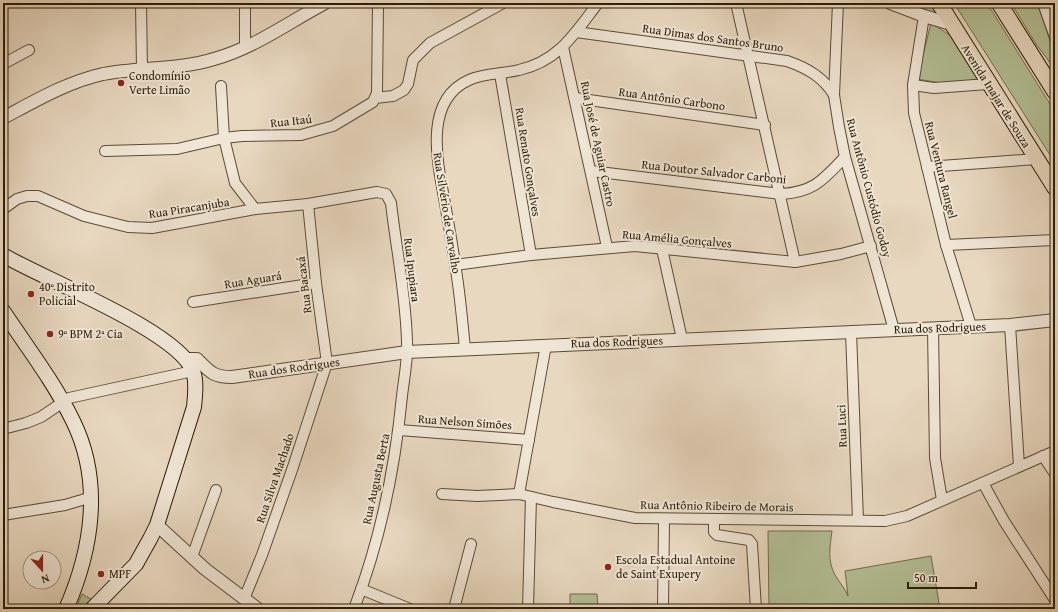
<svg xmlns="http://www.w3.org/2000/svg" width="1058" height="612" font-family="'Gentium Book Plus',serif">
<rect width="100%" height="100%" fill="#e8d8c0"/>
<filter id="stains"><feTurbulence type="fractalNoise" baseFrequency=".005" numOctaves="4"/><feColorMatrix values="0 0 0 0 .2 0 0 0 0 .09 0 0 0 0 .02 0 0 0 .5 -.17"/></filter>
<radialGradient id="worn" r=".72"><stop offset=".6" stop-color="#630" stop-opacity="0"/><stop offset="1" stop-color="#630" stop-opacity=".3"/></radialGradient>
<!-- green -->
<g fill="#b3bf95" stroke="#706e4e">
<polygon points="905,3 937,3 945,17"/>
<polygon points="954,3 987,3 1055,112 1055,163"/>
<polygon points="1011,3 1037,3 1055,55 1055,60 1051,64 1036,44"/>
<polygon points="931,23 959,41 983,80 947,84 917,79"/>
<path d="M768,531H832C830,547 827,560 835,575C839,582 845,588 848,596L845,571L931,556L940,609H769Z"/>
<polygon points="82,594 91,599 85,605 79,604 78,603"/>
<polygon points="570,594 597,594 598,609 570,609"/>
</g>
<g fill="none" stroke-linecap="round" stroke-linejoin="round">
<!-- minor casing -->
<g stroke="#5b4c35" stroke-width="12">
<g id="minor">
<polyline points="141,3 142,69"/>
<polyline points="736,3 795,262"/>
<polyline points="838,3 834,95 839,127 845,157 894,330"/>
<polyline points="924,16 913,85 914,113 946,245 971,326"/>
<path d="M576,32L787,61C807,68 823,77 834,95"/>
<polyline points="245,47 245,3"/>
<polyline points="563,47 607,247"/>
<polyline points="3,64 29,50"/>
<polyline points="500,74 531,255"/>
<polyline points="913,85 934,88 988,84"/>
<polyline points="221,86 224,138 235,183 255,209"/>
<polyline points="375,98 393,96 404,90 408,84 413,60 430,43 503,3"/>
<polyline points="575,98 765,125"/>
<polyline points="105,151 177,149 224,138 242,136 301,135 333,126 373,102 377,93 378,3"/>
<polyline points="927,167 1037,159"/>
<path d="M591,171L781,194C814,192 823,180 845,157"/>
<path d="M3,209L17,199L27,196H38L84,216L128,227L152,228L255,209L308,204L377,192L386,194L391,203C396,248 406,295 407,342C408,360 404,378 402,396C395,469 380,541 354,609"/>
<polyline points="946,245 1055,240"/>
<polyline points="662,249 682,339"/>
<polyline points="455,265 531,255 635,246 795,262 841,254 871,246"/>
<polyline points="193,302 316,283"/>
<polyline points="1010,325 1019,466"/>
<polyline points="933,328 935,458 942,500"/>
<polyline points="851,332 858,520"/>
<path d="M465,348C462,320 460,292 455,264C452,242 448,220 444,198C437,160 424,100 469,80C484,73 503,74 519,70C559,61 575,33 598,3"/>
<polyline points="3,429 26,423 41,417 69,398 193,371"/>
<polyline points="399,430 529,440"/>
<polyline points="1043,456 1055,474"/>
<polyline points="983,483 1004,521 1055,600"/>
<polyline points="442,494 477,496 519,494 553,502 635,518 885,521 907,516 1055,451"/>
<polyline points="519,494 546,345"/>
<polyline points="3,515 65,505 92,497"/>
<polyline points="714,519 714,532 717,535 749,540 752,544 756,609"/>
<polyline points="192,557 216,490"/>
<polyline points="361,589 410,609"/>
<polyline points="244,599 262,555 293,467 327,363 316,283 308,204"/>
<polyline points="454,609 471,544"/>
<polyline points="528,609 531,497"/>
<polyline points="663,609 664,520"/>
</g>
</g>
<!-- tertiary casing -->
<g stroke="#5b4c35" stroke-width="14">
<g id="tertiary">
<polyline points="890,3 924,16 951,24"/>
<polyline points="1044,3 1055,34"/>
<path d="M3,118C35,101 67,82 103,74C139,67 178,70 214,59C254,48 289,22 325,3"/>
<path d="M186,359H197C210,372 213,377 232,377L407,352L1010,325L1055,320"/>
<polyline points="157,525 205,569 258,609"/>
</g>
</g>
<!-- secondary casing -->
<g stroke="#2c1d07" stroke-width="16">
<g id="secondary">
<path d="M3,255C43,279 178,331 193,371C197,382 195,396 194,407L157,525L150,539L136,564L92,609"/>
<path d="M3,311C27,347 54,382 73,421C103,482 92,550 66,609"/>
</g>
</g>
<!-- primary casing -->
<g stroke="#2c1d07" stroke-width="17">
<g id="primary">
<polyline points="939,3 1055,188"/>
<polyline points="999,3 1055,92"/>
</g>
</g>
<!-- minor -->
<use href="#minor" stroke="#f0e6d6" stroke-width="10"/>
<!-- tertiary -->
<use href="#tertiary" stroke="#f0e6d6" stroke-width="12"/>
<!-- secondary -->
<use href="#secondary" stroke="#f0e6d6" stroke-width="14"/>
<!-- primary -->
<use href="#primary" stroke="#e8d8c0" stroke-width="15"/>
</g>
<!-- markers -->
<g fill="#8f2418" stroke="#f0e6d6" stroke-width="1.5">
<circle cx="121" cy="83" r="4"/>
<circle cx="31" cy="294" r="4"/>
<circle cx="50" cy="334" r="4"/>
<circle cx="608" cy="567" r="4"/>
<circle cx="101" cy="574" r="4"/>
</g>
<g text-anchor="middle" stroke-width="4" stroke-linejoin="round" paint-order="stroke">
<!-- street labels -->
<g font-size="12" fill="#2c1d07" stroke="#f0e6d6">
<text transform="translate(713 38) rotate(8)" y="4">Rua Dimas dos Santos Bruno</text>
<text transform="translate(996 96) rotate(58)" y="4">Avenida Inajar de Souza</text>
<text transform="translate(672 99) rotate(8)" y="4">Rua Antônio Carbono</text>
<text transform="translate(291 121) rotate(-6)" y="4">Rua Itaú</text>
<text transform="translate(598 144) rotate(78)" y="4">Rua José de Aguiar Castro</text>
<text transform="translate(528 162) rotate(81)" y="4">Rua Renato Gonçalves</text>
<text transform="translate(941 170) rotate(76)" y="4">Rua Ventura Rangel</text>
<text transform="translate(714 172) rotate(6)" y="4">Rua Doutor Salvador Carboni</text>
<text transform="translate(869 188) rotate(75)" y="4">Rua Antônio Custódio Godoy</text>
<text transform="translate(189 208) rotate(-9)" y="4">Rua Piracanjuba</text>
<text transform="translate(447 213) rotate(81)" y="4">Rua Silvério de Carvalho</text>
<text transform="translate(677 239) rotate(5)" y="4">Rua Amélia Gonçalves</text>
<text transform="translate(412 270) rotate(83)" y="4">Rua Ipupiara</text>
<text transform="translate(253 280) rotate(-9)" y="4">Rua Aguará</text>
<text transform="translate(304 285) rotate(-97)" y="4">Rua Bacaxá</text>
<text transform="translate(940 328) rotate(-2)" y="4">Rua dos Rodrigues</text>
<text transform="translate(617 342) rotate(-2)" y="4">Rua dos Rodrigues</text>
<text transform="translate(294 368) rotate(-8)" y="4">Rua dos Rodrigues</text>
<text transform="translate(465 422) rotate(4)" y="4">Rua Nelson Simões</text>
<text transform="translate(842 426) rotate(-92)" y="4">Rua Luci</text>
<text transform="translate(275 478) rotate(-71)" y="4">Rua Silva Machado</text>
<text transform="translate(376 479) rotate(-78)" y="4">Rua Augusta Berta</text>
<text transform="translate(717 506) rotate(1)" y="4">Rua Antônio Ribeiro de Morais</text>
</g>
<!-- poi labels -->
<g font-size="12" fill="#2c1d07" stroke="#f0e6d6" text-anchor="start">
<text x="129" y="80">Condomínio<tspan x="129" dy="14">Verte Limão</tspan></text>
<text x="39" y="291">40º Distrito<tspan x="39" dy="14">Policial</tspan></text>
<text x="58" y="338">9º BPM 2ª Cia</text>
<text x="616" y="564">Escola Estadual Antoine<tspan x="616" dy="14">de Saint Exupery</tspan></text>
<text x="109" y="578">MPF</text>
</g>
</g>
<!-- margin -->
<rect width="1058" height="612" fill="none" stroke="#e8d8c0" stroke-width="16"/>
<rect x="4" y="4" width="1050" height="604" fill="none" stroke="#2c1d07" stroke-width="2"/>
<rect x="8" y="8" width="1042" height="596" fill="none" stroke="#2c1d07"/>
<!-- north arrow -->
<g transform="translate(42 570) rotate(159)"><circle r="19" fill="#f0e6d6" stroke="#a29683"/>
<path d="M0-3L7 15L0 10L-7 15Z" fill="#8f2418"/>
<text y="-6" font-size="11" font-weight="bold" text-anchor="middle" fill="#2c1d07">N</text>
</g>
<!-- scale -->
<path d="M908 582v6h68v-6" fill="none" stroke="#2c1d07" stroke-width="2"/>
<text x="914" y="582" font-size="12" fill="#2c1d07" stroke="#f0e6d6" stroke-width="3" paint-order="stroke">50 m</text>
<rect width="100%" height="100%" filter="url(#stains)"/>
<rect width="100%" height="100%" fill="url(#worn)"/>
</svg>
